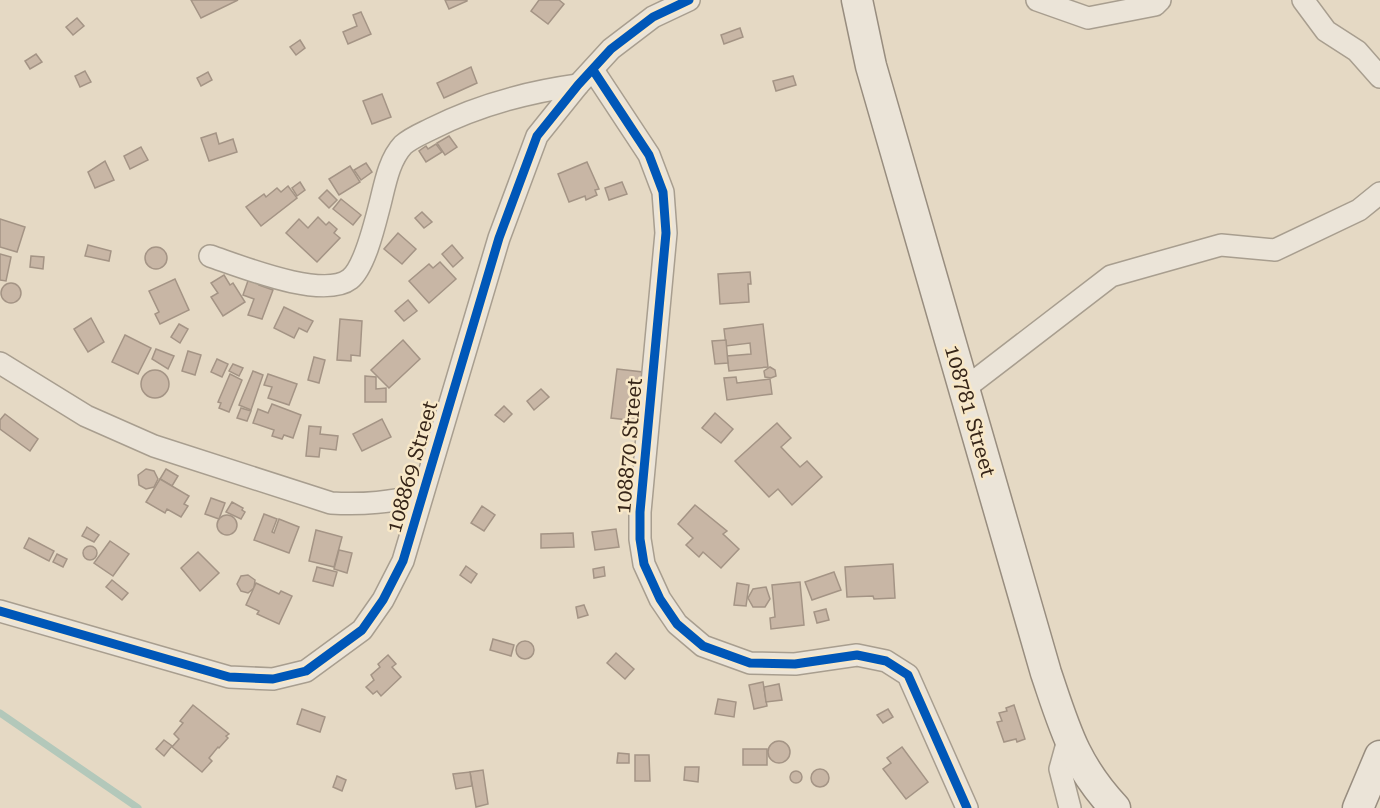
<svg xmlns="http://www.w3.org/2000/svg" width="1380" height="808" font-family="'Roboto Serif',serif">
<rect width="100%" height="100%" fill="#e5d9c4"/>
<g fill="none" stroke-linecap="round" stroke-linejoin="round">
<!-- stream -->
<polyline stroke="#b3c8ba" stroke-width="7" points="0,713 138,808"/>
</g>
<!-- building -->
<g fill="#c8b6a5" stroke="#a49485" stroke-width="1.5">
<polygon points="191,0 238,0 201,18"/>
<polygon points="445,0 467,0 467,1 449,9"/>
<polygon points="539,0 559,0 564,4 548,24 531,11"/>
<polygon points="361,12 371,34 348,44 343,32 357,26 353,15"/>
<polygon points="77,18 84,26 73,35 66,27"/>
<polygon points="740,28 743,37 724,44 721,35"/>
<polygon points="300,40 305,48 296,55 290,47"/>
<polygon points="36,54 42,62 30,69 25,61"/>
<polygon points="471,67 477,83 444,98 437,83"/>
<polygon points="85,71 91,82 80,87 75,76"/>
<polygon points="208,72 212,80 201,86 197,78"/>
<polygon points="793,76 796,85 776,91 773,81"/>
<polygon points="382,94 391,117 372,124 363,101"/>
<polygon points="216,133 219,144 233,139 237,152 209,161 201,138"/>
<polygon points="449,136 457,147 445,155 437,143"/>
<polygon points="436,144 442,152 426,162 419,151 426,146 428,149"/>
<polygon points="141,147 148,160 130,169 124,156"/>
<polygon points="105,161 114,180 95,188 88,172"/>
<polygon points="587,162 599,189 595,190 597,195 586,200 585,196 569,202 558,174"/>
<polygon points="366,163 372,172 361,180 354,170"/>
<polygon points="350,166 360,182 339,195 329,179"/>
<polygon points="300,182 305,190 297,196 292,188"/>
<polygon points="622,182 627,194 609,200 605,188"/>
<polygon points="288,186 297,198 261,226 246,207 264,194 266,197 277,188 281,192"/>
<polygon points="327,190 337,200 329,208 319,198"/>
<polygon points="341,199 361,215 353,225 333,209"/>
<polygon points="422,212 432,222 424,228 415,218"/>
<polygon points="318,217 326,225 329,222 337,229 334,233 340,238 317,262 286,233 299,219 308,228"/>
<polygon points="0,219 25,227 17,252 0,247"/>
<polygon points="398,233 416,249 402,264 384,249"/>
<polygon points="88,245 111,251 109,261 85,256"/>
<polygon points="452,245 463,258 453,267 442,254"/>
<circle cx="156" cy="258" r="11"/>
<polygon points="0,254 11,257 6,281 0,280"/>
<polygon points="31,256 44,257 43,269 30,267"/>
<polygon points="440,262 456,279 429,303 409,281 429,264 433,268"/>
<polygon points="750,272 751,284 748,284 749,302 720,304 718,274"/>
<polygon points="224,275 230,285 233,283 245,302 223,316 211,297 218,293 211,283"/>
<polygon points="250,275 261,279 259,285 273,290 262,319 248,315 254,299 243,295"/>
<polygon points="175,279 189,310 160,324 155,314 159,312 149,291"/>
<circle cx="11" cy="293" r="10"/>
<polygon points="408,300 417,311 404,321 395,311"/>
<polygon points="284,307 313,321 307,332 299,328 294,338 274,328"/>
<polygon points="91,318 104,342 88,352 74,329"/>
<polygon points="340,319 362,321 360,356 351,355 351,361 337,360"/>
<polygon points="179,324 188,329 180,343 171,337"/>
<polygon points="763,324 768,367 729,371 727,356 751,354 750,343 726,346 724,329"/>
<polygon points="125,335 151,348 138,374 112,362"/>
<polygon points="403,340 420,359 389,388 371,370"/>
<polygon points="726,340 728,363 715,364 712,341"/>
<polygon points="156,349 174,356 168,369 152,359"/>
<polygon points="188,351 201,355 195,375 182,371"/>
<polygon points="314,357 325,360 319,383 308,380"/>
<polygon points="217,359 228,364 222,377 211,372"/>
<polygon points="233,364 243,368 239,376 229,371"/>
<polygon points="770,367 775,370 776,376 771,378 765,377 764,371"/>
<polygon points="617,369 643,372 637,421 611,418"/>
<circle cx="155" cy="384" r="14"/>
<polygon points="253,371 263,375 251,410 239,405"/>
<polygon points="230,374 242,380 229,412 219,408 221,403 218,402"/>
<polygon points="268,374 297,384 289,405 268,398 272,387 264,385"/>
<polygon points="365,376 376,377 376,389 386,388 386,402 365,402"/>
<polygon points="736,377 737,383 770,379 772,394 727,400 724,378"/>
<polygon points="541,389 549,397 534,410 527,401"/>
<polygon points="272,404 301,415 293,438 284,435 282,439 272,436 274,430 253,423 258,409 268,413"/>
<polygon points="504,406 512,414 504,422 495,415"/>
<polygon points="241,408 251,411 247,421 237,418"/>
<polygon points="715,413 733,429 721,443 702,428"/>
<polygon points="5,414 38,439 30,451 0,429 0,420"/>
<polygon points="382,419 391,437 362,451 353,434"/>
<polygon points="777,423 791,438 781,447 800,467 807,461 822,477 792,505 778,489 769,497 735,461"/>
<polygon points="309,426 321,427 320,434 338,436 336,450 320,448 319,457 306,456"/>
<polygon points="146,469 154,471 158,479 154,487 146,489 139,485 138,475"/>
<polygon points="166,469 178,476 172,486 160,479"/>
<polygon points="160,479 189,496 184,504 188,506 181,517 167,509 165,513 146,502"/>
<polygon points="211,498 225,503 219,519 205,514"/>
<polygon points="232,502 243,508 242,510 245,512 241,519 226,512"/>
<polygon points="695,505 727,531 723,534 739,549 721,568 703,552 699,557 686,545 693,538 678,524"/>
<polygon points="482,506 495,515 484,531 471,523"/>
<polygon points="264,514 277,519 272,532 274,533 279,519 299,527 289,553 254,540"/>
<circle cx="227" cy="525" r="10"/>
<polygon points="87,527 99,535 94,542 82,536"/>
<polygon points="616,529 619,547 595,550 592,532"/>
<polygon points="316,530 342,537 334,567 309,561"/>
<polygon points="573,533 574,547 541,548 541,534"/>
<polygon points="29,538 54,551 49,561 24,548"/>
<polygon points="110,541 129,554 113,576 94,563"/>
<circle cx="90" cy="553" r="7"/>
<polygon points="339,550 352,553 347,573 334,569"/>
<polygon points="198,552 219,573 200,591 181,568"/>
<polygon points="57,554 67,559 63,567 53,562"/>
<polygon points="893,564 895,598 874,599 873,596 847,597 845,567"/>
<polygon points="466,566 477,574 471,583 460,575"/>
<polygon points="317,567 337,572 333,586 313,581"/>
<polygon points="604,567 605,576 594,578 593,569"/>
<polygon points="834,572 841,590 812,600 805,582"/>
<polygon points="248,575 255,580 254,588 248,593 241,591 237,584 241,576"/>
<polygon points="112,580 128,593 122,600 106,587"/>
<polygon points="800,582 804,625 771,629 770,618 775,617 772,585"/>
<polygon points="256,583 279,594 281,591 292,596 279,624 257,614 259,611 246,605"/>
<polygon points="737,583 749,585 746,606 734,605"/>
<polygon points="766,587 770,599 765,607 753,607 748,598 753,589"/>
<polygon points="584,605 588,615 578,618 576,607"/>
<polygon points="826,609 829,620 817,623 814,612"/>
<polygon points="493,639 514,645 511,656 490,650"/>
<circle cx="525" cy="650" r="9"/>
<polygon points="616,653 634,669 625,679 607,663"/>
<polygon points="388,655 396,664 392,667 401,677 381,696 377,691 373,694 366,687 374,680 371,675 380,667 378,664"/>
<polygon points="763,682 767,706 754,709 749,685"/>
<polygon points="779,684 782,700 766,702 764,687"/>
<polygon points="718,699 736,702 734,717 715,714"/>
<polygon points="193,705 229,734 226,736 228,738 219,748 218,747 209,758 212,761 202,772 172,747 179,739 174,734 183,723 180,721"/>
<polygon points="1014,705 1025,739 1017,742 1016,739 1004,742 997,722 1002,721 999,713 1007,711 1006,708"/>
<polygon points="302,709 325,717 320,732 297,724"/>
<polygon points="888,709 893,717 883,723 877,715"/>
<polygon points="164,740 172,746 164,756 156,749"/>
<circle cx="779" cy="752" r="11"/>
<polygon points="902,747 928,782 906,799 883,769 891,763 887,758"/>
<rect x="743" y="749" width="24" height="16"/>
<polygon points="618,753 629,754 629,763 617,763"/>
<polygon points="635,755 649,755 650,781 635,781"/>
<polygon points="685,767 699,767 698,782 684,780"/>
<circle cx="820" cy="778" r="9"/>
<polygon points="483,770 488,804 476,807 470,772"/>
<circle cx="796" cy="777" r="6"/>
<polygon points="470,772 472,786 456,789 453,774"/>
<polygon points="337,776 346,780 342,791 333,787"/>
</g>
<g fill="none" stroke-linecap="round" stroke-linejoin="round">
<!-- street casing -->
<g stroke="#a89e8f" stroke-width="24">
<g id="street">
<polyline points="1037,0 1088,18 1155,5 1160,0"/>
<polyline points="1303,0 1326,31 1357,51 1380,77"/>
<polyline points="593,70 649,155 663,192 666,233 640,512 640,539 644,564 660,599 677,624 703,646 750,663 795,664 857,655 886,661 908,675 967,808"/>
<path d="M210,256C240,266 323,300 350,279C365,267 375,223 380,204C385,184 389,160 403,145C411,138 421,134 431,129C476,106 528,92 578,85"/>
<path d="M0,363L86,416L154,446L331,503C365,505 390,502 422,495"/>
<polyline points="964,389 1111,276 1221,245 1275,250 1359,210 1380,193"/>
<polyline points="0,611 229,677 273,679 306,671 362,630 383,600 403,561 499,238 537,136 578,85 611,49 653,17 689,0"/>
<polyline points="1068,740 1060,769 1070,808"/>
</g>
</g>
<!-- secondary casing -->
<g stroke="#988d7f" stroke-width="33">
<g id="secondary">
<path d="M857,0L871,66L1046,673C1065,729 1074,764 1115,808"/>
<polyline points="1358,808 1380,756"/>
</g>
</g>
<!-- street -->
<use href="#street" stroke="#ebe4d8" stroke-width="21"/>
<!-- secondary -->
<use href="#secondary" stroke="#ebe4d8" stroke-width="30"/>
<!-- cycleway casing -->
<g stroke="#f8e8c8" stroke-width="13">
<g id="cycleway">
<polyline points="593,70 649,155 663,192 666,233 640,512 640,539 644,564 660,599 677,624 703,646 750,663 795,664 857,655 886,661 908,675 967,808"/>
<polyline points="0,611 229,677 273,679 306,671 362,630 383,600 403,561 499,238 537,136 578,85 611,49 653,17 689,0"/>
</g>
</g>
<!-- cycleway -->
<use href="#cycleway" stroke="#0057b8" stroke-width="9"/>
</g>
<g text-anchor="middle" stroke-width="5" stroke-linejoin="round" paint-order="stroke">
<!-- street labels -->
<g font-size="21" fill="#362518" stroke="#f8e8c8">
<text transform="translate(970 411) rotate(74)" y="7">108781 Street</text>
<text transform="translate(629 446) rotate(-85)" y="7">108870 Street</text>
<text transform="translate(412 467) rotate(-74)" y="7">108869 Street</text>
</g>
</g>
</svg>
